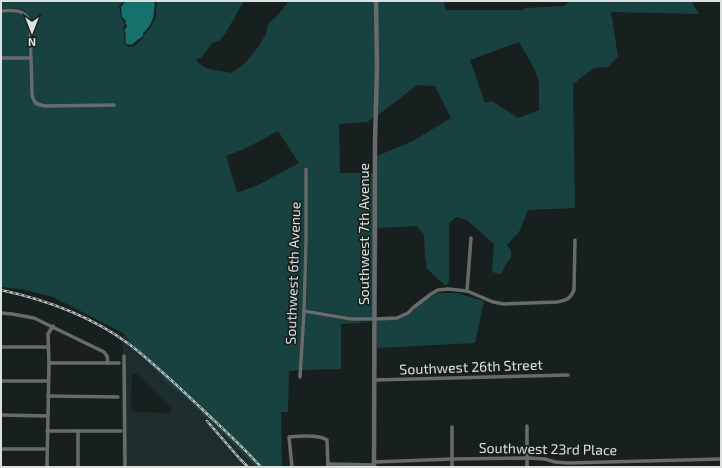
<svg xmlns="http://www.w3.org/2000/svg" width="722" height="468" font-family="'Exo 2',sans-serif">
<rect width="100%" height="100%" fill="#18201f"/>
<!-- built -->
<path fill="#1d2d2c" fill-rule="evenodd" d="M123,334L145,360L171,386L185,397L256,467H126V354H123L124,447L123,467H122L123,354ZM137,374L171,408L170,413L135,412L131,410L132,375Z"/>
<!-- green -->
<g fill="#184240" fill-rule="evenodd">
<path d="M1,1H123L119,7C121,15 121,19 125,25L123,28V31L124,34V43L128,47L134,46L143,38L144,34L149,30L156,17V9L157,4L156,1H244L225,34L219,41L212,43L202,57L196,60C206,72 216,69 230,73L236,70L245,63L259,46L266,34L268,24L278,15L289,1H375V67L374,117L367,122L339,124L340,173H374L373,317H352L306,309L308,242V168L304,167V242L302,310L299,370L289,371L288,412H281L282,467H256L185,397L171,386L145,360L123,333L53,297L20,289L1,287V13C13,12 22,11 28,22L30,94L32,103L35,101L33,94V28C30,7 19,8 1,9ZM278,131L299,163L258,185L237,193L226,156L246,148Z"/>
<path d="M378,1H443L446,10H523L524,8L564,6L571,1H691L699,14L611,12L618,57L608,67L594,68L573,84L575,208L528,210L519,232L507,245L511,251V258L506,264L501,274L492,272L494,244L467,220L456,217L449,223V281L446,286L427,269L425,255L424,234L416,226L378,228L377,270V156L413,141L451,118L435,86L417,85L378,115ZM519,42L534,68L539,82V110L518,118L492,101L485,103L470,60Z"/>
<polygon points="438,293 456,293 484,301 475,343 377,348 377,321 402,318 410,314 422,302"/>
<polygon points="305,313 351,321 373,322 341,324 341,369 302,370"/>
</g>
<!-- water -->
<path fill="#16706c" d="M125,1H154C156,5 154,7 154,10C154,20 150,27 143,33V36L131,45L130,44L128,45L125,42L126,41L125,38L126,37L125,36L126,34L124,30L126,28L127,25L125,23L126,21L122,17L121,6L123,5V4L125,2Z"/>
<g fill="none" stroke-linecap="round" stroke-linejoin="round">
<!-- minor -->
<g stroke="#676c6b" stroke-width="3.5">
<path d="M1,11C13,10 25,9 30,22L32,94C33,103 37,105 46,106L114,105"/>
<polyline points="1,58 31,58"/>
<polyline points="467,291 471,238"/>
<path d="M304,311L351,319H375L397,318L408,313L414,307L431,294L438,290L448,289L467,291L493,302L504,304L557,302C567,300 570,299 574,290L575,240"/>
<polyline points="1,313 12,314 34,318 104,352 107,356 108,363"/>
<polyline points="1,347 48,347"/>
<polyline points="124,356 125,467"/>
<polyline points="49,363 119,363"/>
<polyline points="300,377 304,311 306,242 306,169"/>
<polyline points="374,380 568,375"/>
<polyline points="1,381 48,381"/>
<polyline points="48,396 118,397"/>
<polyline points="1,415 48,416"/>
<polyline points="452,427 452,467"/>
<polyline points="47,431 121,431"/>
<polyline points="1,449 47,449"/>
<polyline points="374,462 452,459 528,458 545,459 555,462 568,463 721,459"/>
<polyline points="328,464 374,465"/>
<polyline points="47,467 49,363 48,334 53,326"/>
<polyline points="78,467 78,431"/>
<path d="M292,467L289,437C299,436 319,434 327,440L328,467"/>
<polyline points="527,467 527,426"/>
</g>
<!-- tertiary -->
<polyline stroke="#676c6b" stroke-width="4.5" points="374,467 375,142 377,67 376,1"/>
<!-- rail casing -->
<g stroke="#b7bcbc" stroke-width="2.5">
<g id="rail">
<path d="M1,290C47,300 91,316 129,344C155,364 179,387 202,409C222,428 242,446 261,467"/>
<polyline points="207,421 240,459 248,467"/>
</g>
</g>
<!-- rail -->
<use href="#rail" stroke="#18201f" stroke-width="1" stroke-dasharray="3" stroke-linecap="butt"/>
</g>
<g text-anchor="middle" stroke-width="3.5" stroke-linejoin="round" paint-order="stroke">
<!-- street labels -->
<g font-size="14" fill="#dbe0e0" stroke="#18201f">
<text transform="translate(364 234) rotate(-90)" y="5">Southwest 7th Avenue</text>
<text transform="translate(293 273) rotate(-88)" y="5">Southwest 6th Avenue</text>
<text transform="translate(471 367) rotate(-2)" y="5">Southwest 26th Street</text>
<text transform="translate(548 449) rotate(1)" y="5">Southwest 23rd Place</text>
</g>
</g>
<!-- border -->
<rect width="722" height="468" fill="none" stroke="#dbe0e0" stroke-width="4"/>
<!-- north arrow -->
<g transform="translate(32 32) rotate(180)" stroke="#18201f" stroke-width="3" paint-order="stroke">
<path d="M0-3L7 15L0 10L-7 15Z" fill="#dbe0e0"/>
<text y="-6" font-size="11" font-weight="bold" text-anchor="middle" fill="#dbe0e0">N</text>
</g>
</svg>
